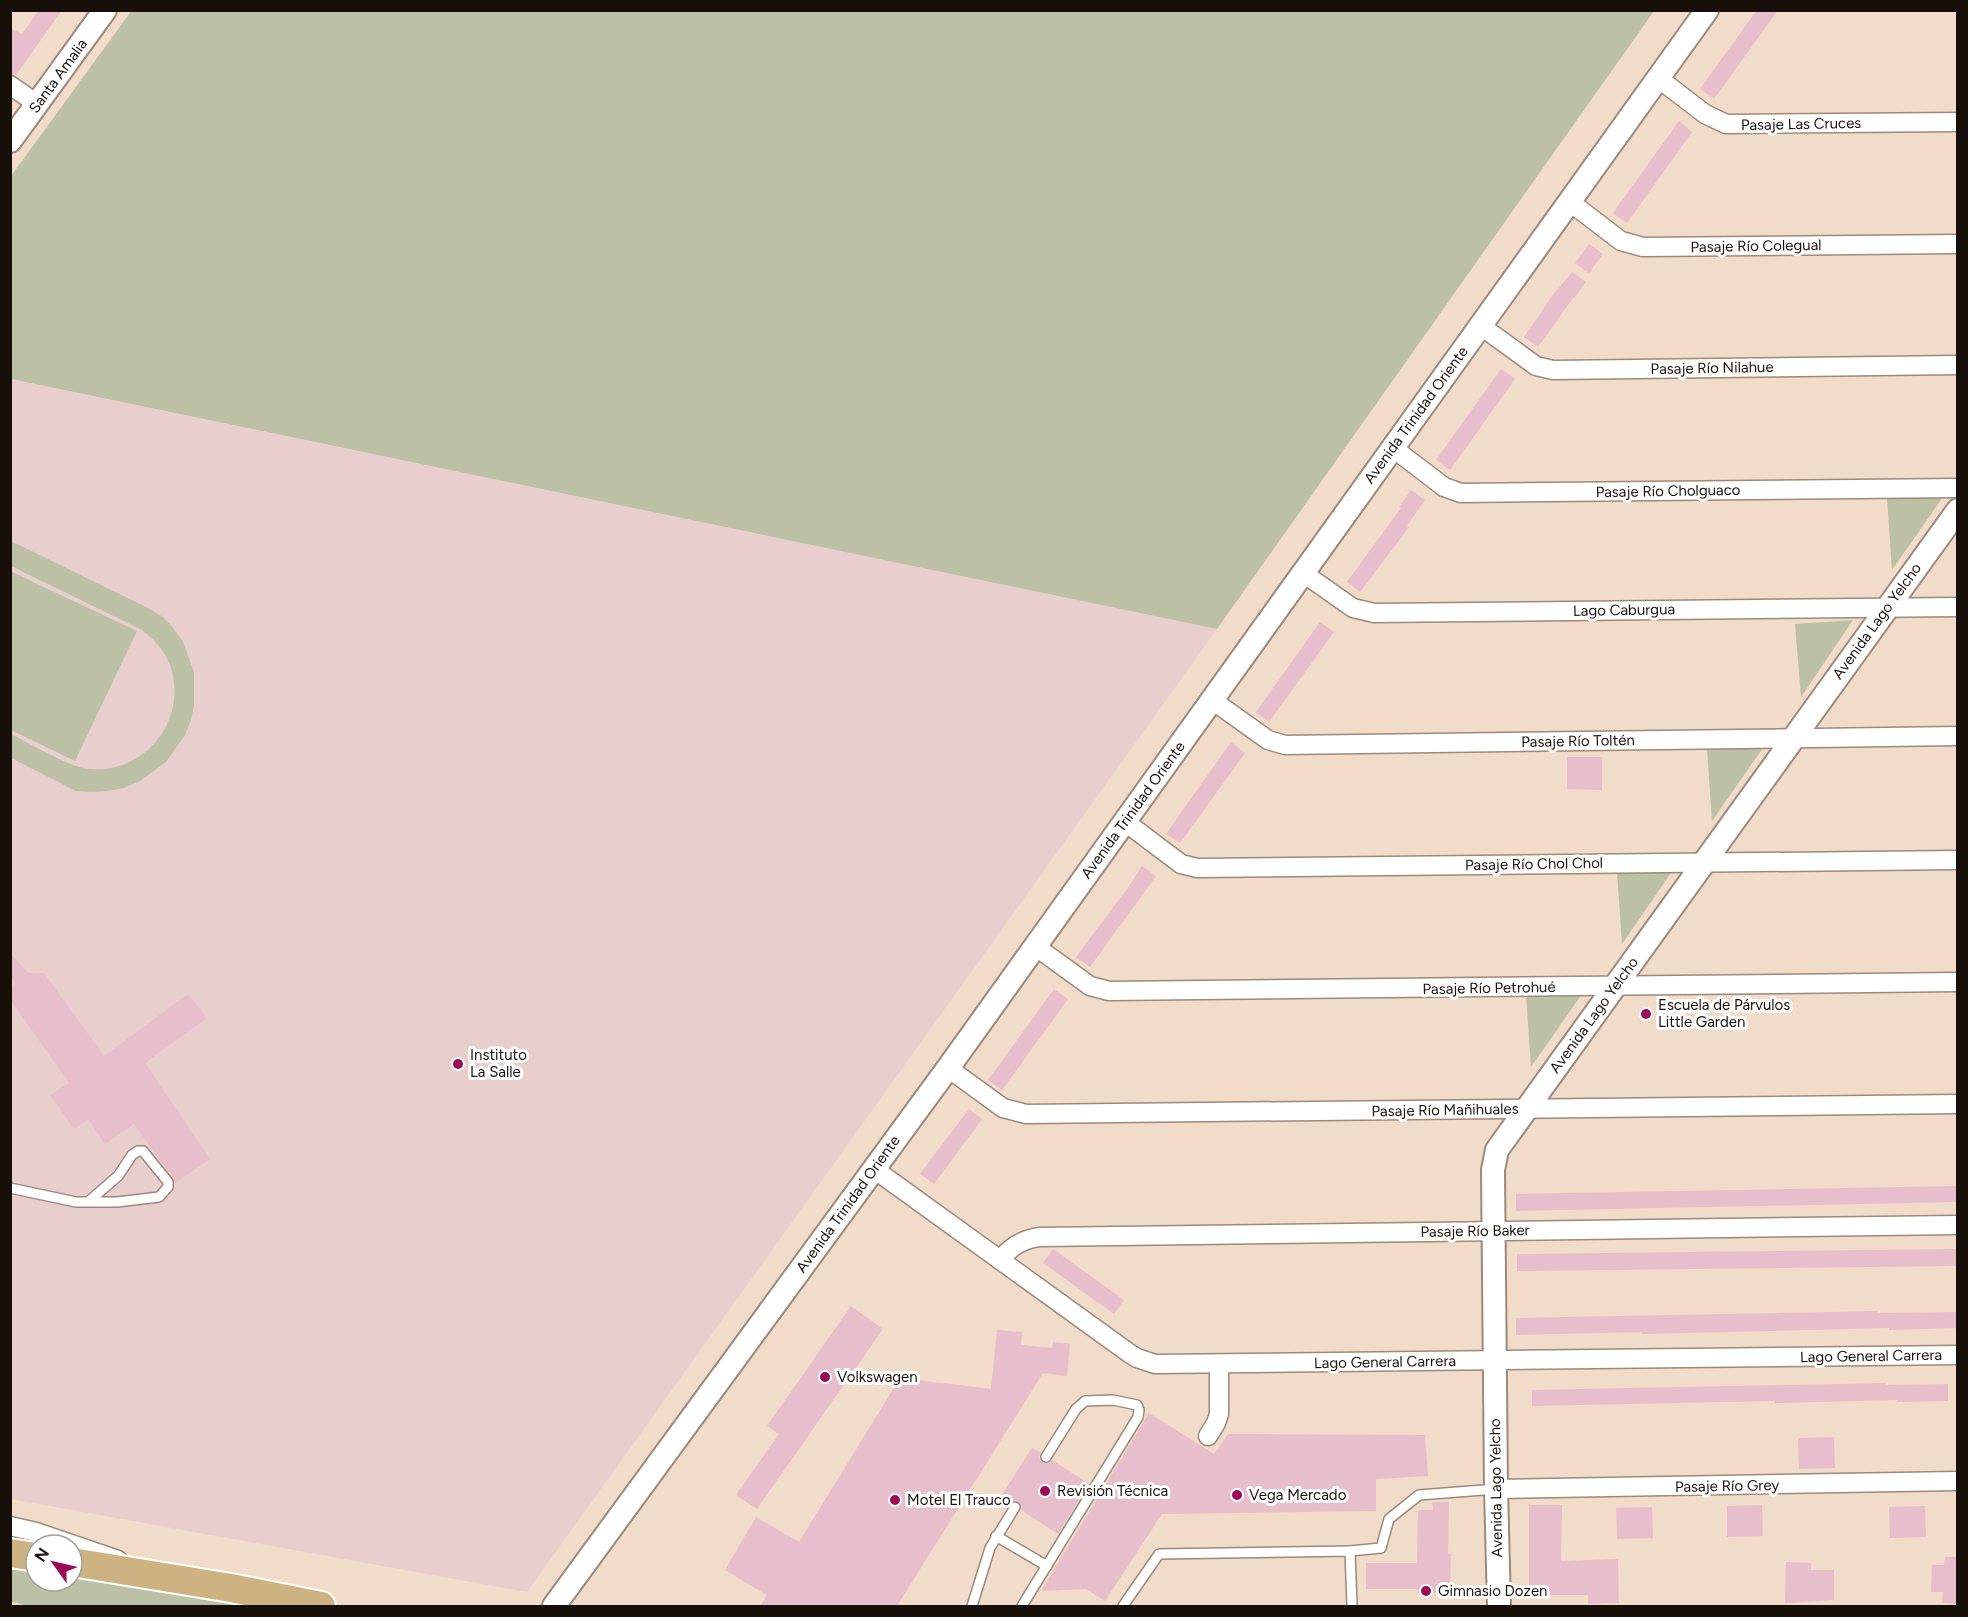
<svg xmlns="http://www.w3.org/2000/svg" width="1968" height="1617" font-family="Figtree,sans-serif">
<rect width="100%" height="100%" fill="#f1dbc9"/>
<!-- education -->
<polygon fill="#e9cece" points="10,379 1217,629 527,1592 11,1499"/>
<!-- green -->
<g fill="#bcc0a5">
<polygon points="132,10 1654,10 1654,11 1217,629 11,379 11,176"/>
<polygon points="1945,494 1892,570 1887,498"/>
<path d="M11,541L146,607L163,617L174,629L183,642L194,672V705L191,720L185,735L166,762L140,781L124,788L108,791L92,792L76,791L11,758V734C32,744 67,767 90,769C146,774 189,718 170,665C164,650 154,639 142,630L11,566Z"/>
<polygon points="10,571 137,631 75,761 11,730"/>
<polygon points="1853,620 1801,697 1795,624"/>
<polygon points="1765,745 1712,821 1707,749"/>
<polygon points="1675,867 1622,944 1617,872"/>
<polygon points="1584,991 1531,1067 1526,995"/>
<polygon points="10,1567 36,1571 36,1581 72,1581 72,1577 242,1606 27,1606 11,1601"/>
</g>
<!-- building -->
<g fill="#e7becb">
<polygon points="39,10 62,10 16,75 10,74 10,28 22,34"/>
<polygon points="1757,10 1778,10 1714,99 1700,89"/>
<polygon points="1679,121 1692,132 1627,223 1613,213"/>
<polygon points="1589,244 1603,254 1589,273 1575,263"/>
<polygon points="1572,272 1586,282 1574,298 1573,298 1538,347 1524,337 1553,295"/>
<polygon points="1501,369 1515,379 1450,470 1436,460"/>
<polygon points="1411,490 1425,500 1407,526 1409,527 1360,592 1347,582 1401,508 1399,507"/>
<polygon points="1320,622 1334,632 1269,722 1256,712"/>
<polygon points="1231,742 1245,753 1180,843 1166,834"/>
<polygon points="1567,757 1602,757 1602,790 1567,789"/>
<polygon points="1142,866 1156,876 1090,967 1076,957 1129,886"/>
<polygon points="10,953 28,973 44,973 104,1056 188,994 207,1018 145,1063 210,1159 175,1183 173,1178 134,1124 105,1144 88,1119 74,1129 50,1095 69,1083 10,999 10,993 15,982 10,974"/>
<polygon points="1054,989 1068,999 1002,1090 988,1080"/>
<polygon points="969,1109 982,1119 934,1184 920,1174"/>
<polygon points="1958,1186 1958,1202 1516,1211 1516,1194"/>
<polygon points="1053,1249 1124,1300 1114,1314 1043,1263"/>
<polygon points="1958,1249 1958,1266 1517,1271 1517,1254"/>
<polygon points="851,1306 883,1329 757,1509 736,1495 779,1434 767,1426"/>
<polygon points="1878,1311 1878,1313 1958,1312 1958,1328 1889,1330 1889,1328 1642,1334 1642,1332 1516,1335 1516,1318"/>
<polygon points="997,1330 1022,1332 1021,1345 1052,1348 1053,1342 1070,1344 1067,1376 1043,1373 897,1606 760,1606 767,1595 725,1570 756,1517 799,1542 900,1378 991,1389"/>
<polygon points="1886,1383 1886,1385 1948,1384 1948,1401 1898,1402 1898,1400 1775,1403 1775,1401 1532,1406 1532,1390"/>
<polygon points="1149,1413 1214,1454 1228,1434 1425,1435 1428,1476 1376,1479 1376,1511 1162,1514 1105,1601 1086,1589 1041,1591"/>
<polygon points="1834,1437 1835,1468 1799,1469 1798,1438"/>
<polygon points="1032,1448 1041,1453 1039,1457 1042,1462 1046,1464 1052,1460 1089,1484 1058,1534 1021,1510 1022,1507 1019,1502 1015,1500 1009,1503 1000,1498"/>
<polygon points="1432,1502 1449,1502 1448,1554 1451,1554 1450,1593 1417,1593 1417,1589 1366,1589 1366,1563 1417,1563 1418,1510 1433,1510"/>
<polygon points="1529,1505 1562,1505 1561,1561 1618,1559 1619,1603 1588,1604 1588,1595 1529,1595"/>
<polygon points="1762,1505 1763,1536 1727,1537 1727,1506"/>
<polygon points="1925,1506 1926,1537 1890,1538 1889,1507"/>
<polygon points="1652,1507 1653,1538 1617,1539 1616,1508"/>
<polygon points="1945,1557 1958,1557 1958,1604 1942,1603 1943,1592 1931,1592 1932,1565 1944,1565"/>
<polygon points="1786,1562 1811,1563 1811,1570 1834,1570 1834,1600 1785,1603"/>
</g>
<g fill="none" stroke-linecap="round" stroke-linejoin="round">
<!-- service casing -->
<g stroke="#9d8979" stroke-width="12">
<g id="service">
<polygon points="138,1151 143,1151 168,1182 168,1187 159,1197 117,1202 88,1202 118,1176 132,1155"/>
<polyline points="10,1188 76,1202 88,1202"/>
<polyline points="996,1536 1047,1566"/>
<polyline points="1350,1551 1381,1548 1389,1519 1419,1495 1496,1489"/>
<polyline points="972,1606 990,1548 1015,1507"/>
<polyline points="1022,1606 1138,1417 1139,1410 1137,1405 1113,1400 1085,1401 1076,1409 1046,1457"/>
<polyline points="1123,1606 1159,1554 1350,1551 1352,1606"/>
</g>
</g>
<!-- minor casing -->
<g stroke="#9d8979" stroke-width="21">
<g id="minor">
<polyline points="1658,78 1705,114 1726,124 1958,122"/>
<polyline points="10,85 37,104"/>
<polyline points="1570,202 1621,241 1643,247 1958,244"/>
<polyline points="1481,326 1536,366 1553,370 1958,365"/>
<polyline points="1393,448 1444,487 1461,493 1958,488"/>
<polyline points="1303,573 1353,608 1374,613 1958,607"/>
<polyline points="1212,700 1268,740 1285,745 1958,736"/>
<polyline points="1124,821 1181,864 1197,868 1958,860"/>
<polyline points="1035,946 1090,986 1109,991 1958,982"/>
<polyline points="948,1068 1003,1108 1026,1114 1958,1104"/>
<polyline points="874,1169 1129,1353 1137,1358 1155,1364 1958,1355"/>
<path d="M1000,1260C1011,1246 1023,1239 1040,1237L1958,1225"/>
<polyline points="1208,1436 1216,1423 1219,1414 1219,1364"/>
<polyline points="1496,1489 1958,1481"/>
<polyline points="10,1526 36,1532 118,1560"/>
</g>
</g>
<!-- tertiary casing -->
<g stroke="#9d8979" stroke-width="26">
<g id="tertiary">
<polyline points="10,141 105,10"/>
<polyline points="554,1606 948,1068 1707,10"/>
<polyline points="1499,1606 1496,1489 1493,1170 1497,1150 1958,510"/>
</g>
</g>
<!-- primary casing -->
<g stroke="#fff" stroke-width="32">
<g id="primary">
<polyline points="10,1553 36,1557"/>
<polyline points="72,1562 231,1588 321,1606"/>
</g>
</g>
<!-- service -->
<use href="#service" stroke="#fff" stroke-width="9"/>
<!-- minor -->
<use href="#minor" stroke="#fff" stroke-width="18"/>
<!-- tertiary -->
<use href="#tertiary" stroke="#fff" stroke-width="22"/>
<!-- primary -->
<use href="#primary" stroke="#ceb382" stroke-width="28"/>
</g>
<!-- markers -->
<g fill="#9c0957" stroke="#fff" stroke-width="2">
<circle cx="1646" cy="1014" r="6"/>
<circle cx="458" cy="1064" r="6"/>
<circle cx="825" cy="1377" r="6"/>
<circle cx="1045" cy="1491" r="6"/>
<circle cx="1237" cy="1495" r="6"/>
<circle cx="895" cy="1500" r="6"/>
<circle cx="1426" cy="1591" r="6"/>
</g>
<g text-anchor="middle" stroke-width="6" stroke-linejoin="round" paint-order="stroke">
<!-- street labels -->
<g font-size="15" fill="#17100a" stroke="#fff">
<text transform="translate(58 76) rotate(-54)" y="5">Santa Amalia</text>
<text transform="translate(1801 124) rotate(-1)" y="5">Pasaje Las Cruces</text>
<text transform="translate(1756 246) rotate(-1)" y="5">Pasaje Río Colegual</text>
<text transform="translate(1712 368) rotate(-1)" y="5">Pasaje Río Nilahue</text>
<text transform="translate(1416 415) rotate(-54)" y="5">Avenida Trinidad Oriente</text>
<text transform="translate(1668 491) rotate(-1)" y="5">Pasaje Río Cholguaco</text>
<text transform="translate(1624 610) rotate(-1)" y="5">Lago Caburgua</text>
<text transform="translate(1877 621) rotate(-54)" y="5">Avenida Lago Yelcho</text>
<text transform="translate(1578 741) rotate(-1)" y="5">Pasaje Río Toltén</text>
<text transform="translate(1133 810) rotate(-54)" y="5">Avenida Trinidad Oriente</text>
<text transform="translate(1534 864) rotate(-1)" y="5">Pasaje Río Chol Chol</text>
<text transform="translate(1489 988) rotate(-1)" y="5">Pasaje Río Petrohué</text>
<text transform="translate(1594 1015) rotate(-54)" y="5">Avenida Lago Yelcho</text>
<text transform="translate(1445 1110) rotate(-1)" y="5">Pasaje Río Mañihuales</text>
<text transform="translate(848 1204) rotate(-54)" y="5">Avenida Trinidad Oriente</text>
<text transform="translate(1475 1231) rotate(-1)" y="5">Pasaje Río Baker</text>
<text transform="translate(1871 1356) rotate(-1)" y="5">Lago General Carrera</text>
<text transform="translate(1385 1362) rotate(-1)" y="5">Lago General Carrera</text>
<text transform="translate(1727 1486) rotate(-1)" y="5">Pasaje Río Grey</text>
<text transform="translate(1496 1488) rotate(-91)" y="5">Avenida Lago Yelcho</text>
</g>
<!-- poi labels -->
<g font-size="15" fill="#17100a" stroke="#fff" text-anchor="start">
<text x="1658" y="1010">Escuela de Párvulos<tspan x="1658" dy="17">Little Garden</tspan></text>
<text x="470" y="1060">Instituto<tspan x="470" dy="17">La Salle</tspan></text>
<text x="837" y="1382">Volkswagen</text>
<text x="1057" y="1496">Revisión Técnica</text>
<text x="1249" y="1500">Vega Mercado</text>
<text x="907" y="1505">Motel El Trauco</text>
<text x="1438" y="1596">Gimnasio Dozen</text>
</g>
</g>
<!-- border -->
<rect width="1968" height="1617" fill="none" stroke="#17100a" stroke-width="24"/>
<!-- north arrow -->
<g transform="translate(54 1563) rotate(304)"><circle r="28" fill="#ffffff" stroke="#a29f9d" stroke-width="1.5"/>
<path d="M0-4.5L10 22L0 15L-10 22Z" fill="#9c0957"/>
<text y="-9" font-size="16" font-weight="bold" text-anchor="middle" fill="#17100a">N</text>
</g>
</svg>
